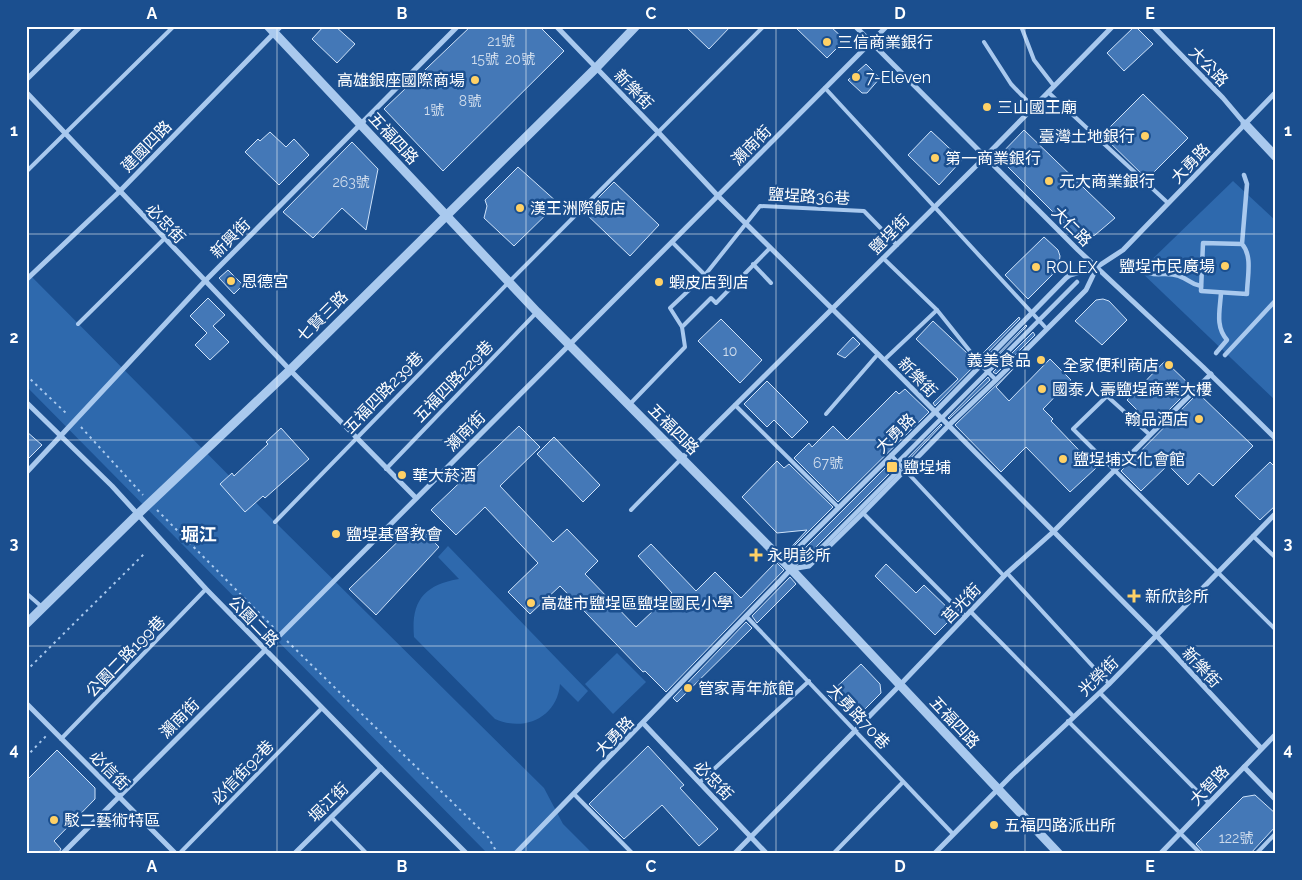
<svg xmlns="http://www.w3.org/2000/svg" width="1302" height="880" font-family="Raleway,'Noto Sans TC',sans-serif">
<rect width="100%" height="100%" fill="#1b4f8f"/>
<!-- green -->
<g fill="#2e69ad">
<polygon points="1233,181 1276,221 1276,401 1140,271"/>
<polygon points="26,271 275,522 544,788 563,824 593,854 488,854 26,386"/>
<path d="M448,546L588,691L578,702L560,684C557,718 524,732 495,719L414,637C411,602 423,585 459,579L438,557Z"/>
<polygon points="617,653 646,682 613,714 585,684"/>
</g>
<!-- building -->
<g fill="#4478b7" stroke="#cfe3fa">
<polygon points="324,26 335,26 355,44 337,63 312,39"/>
<polygon points="471,26 539,26 564,51 443,171 384,109"/>
<polygon points="685,26 731,26 709,49"/>
<polygon points="794,26 830,26 845,40 827,58"/>
<polygon points="1135,26 1153,44 1124,71 1107,53"/>
<polygon points="866,64 880,78 867,93 862,93 848,80"/>
<polygon points="1143,94 1188,138 1147,179 1102,135"/>
<polygon points="1024,130 1115,218 1095,235 1087,238 1080,237 1072,231 998,157"/>
<polygon points="931,131 962,160 939,185 908,155"/>
<polygon points="270,132 286,147 294,139 309,155 279,185 245,152 258,139 260,141"/>
<polygon points="352,142 378,169 366,230 342,208 313,238 283,212"/>
<polygon points="518,167 558,203 514,246 484,218 487,206 485,200"/>
<polygon points="614,182 659,225 630,256 584,212"/>
<polygon points="1044,237 1058,250 1060,256 1059,264 1058,269 1028,299 1005,275"/>
<polygon points="228,270 243,285 234,294 219,278"/>
<polygon points="208,298 225,315 213,326 229,342 210,360 195,345 207,333 190,316"/>
<polygon points="1103,299 1109,301 1127,320 1102,345 1075,321 1096,300"/>
<polygon points="1019,317 1020,319 981,359 979,357"/>
<polygon points="721,319 762,360 740,383 698,341"/>
<polygon points="933,321 968,354 976,364 935,406 933,403 958,379 916,339"/>
<polygon points="1026,325 1027,326 988,366 987,365"/>
<polygon points="1033,332 1035,335 996,374 993,372"/>
<polygon points="853,337 860,344 845,358 837,354"/>
<polygon points="1050,359 1071,380 1043,409 1053,419 1051,421 1096,468 1070,492 1026,447 1001,472 955,425 1015,367 996,387 1009,401"/>
<polygon points="1165,361 1192,387 1153,426 1127,400"/>
<polygon points="988,377 990,380 949,419 948,418"/>
<polygon points="767,381 808,422 792,438 774,420 767,427 744,404"/>
<polygon points="905,389 929,412 838,502 794,458 809,443 812,447 833,426 847,440 896,391 899,394"/>
<polygon points="1198,393 1253,446 1213,486 1199,473 1188,485 1168,465 1141,491 1121,471"/>
<polygon points="941,424 942,425 905,464 903,463"/>
<polygon points="519,426 540,447 500,486 553,542 567,529 598,561 585,574 636,627 672,593 638,556 651,544 696,591 715,572 741,598 776,562 784,570 666,692 645,671 643,672 560,586 530,614 508,592 538,563 485,507 456,535 431,510"/>
<polygon points="281,428 309,459 265,498 263,496 245,512 220,484 232,473 234,476 268,444 266,442"/>
<polygon points="26,431 42,445 26,461"/>
<polygon points="554,437 600,485 583,502 537,454"/>
<polygon points="777,461 784,468 789,464 833,507 789,551 787,557 785,554 807,530 777,533 742,497"/>
<polygon points="892,461 890,467 893,470 808,555 802,552 796,557"/>
<polygon points="1270,462 1276,468 1276,505 1260,520 1235,496"/>
<polygon points="416,524 439,547 376,615 349,589"/>
<polygon points="886,564 916,593 924,585 955,615 935,635 875,576"/>
<polygon points="790,577 796,584 757,623 752,616"/>
<polygon points="746,622 752,628 677,702 673,698"/>
<polygon points="861,664 880,684 881,693 854,720 828,695"/>
<polygon points="648,746 684,785 680,788 718,829 699,846 662,805 624,839 589,804"/>
<polygon points="57,750 95,788 95,799 54,841 61,849 58,854 26,854 26,781"/>
<polygon points="1255,795 1276,814 1276,826 1250,854 1205,854 1196,844 1243,797"/>
</g>
<g fill="none" stroke-linecap="round" stroke-linejoin="round">
<!-- path -->
<g stroke="#a9c9ee" stroke-width="2" stroke-dasharray="2.5 4" stroke-linecap="butt">
<polyline points="26,375 68,415"/>
<polyline points="81,427 143,495"/>
<polyline points="157,510 275,629"/>
<polyline points="287,641 488,837 498,854"/>
<polyline points="26,671 144,554"/>
<polyline points="26,757 47,735"/>
</g>
<!-- service -->
<g stroke="#a9c9ee" stroke-width="4">
<polyline points="1021,26 1034,60 1054,86"/>
<polyline points="984,42 1011,84 1033,107"/>
<polyline points="825,88 1046,328"/>
<polyline points="1048,92 1168,203"/>
<polyline points="26,172 174,26"/>
<polyline points="672,242 705,275"/>
<polyline points="883,258 937,310 981,365 996,380"/>
<polyline points="753,264 771,283"/>
<polyline points="78,324 164,239"/>
<polyline points="682,327 670,308 705,275 760,206 864,211 897,245"/>
<polyline points="884,360 937,310"/>
<polyline points="629,405 685,347 682,327 711,298 716,303 770,248"/>
<polyline points="735,405 838,507"/>
<polyline points="826,414 878,354"/>
<polyline points="1150,435 1107,396 1073,429 1276,630"/>
<polyline points="891,455 1004,576"/>
<polyline points="386,469 537,312"/>
<polyline points="631,510 682,458"/>
<polyline points="863,513 965,616"/>
<polyline points="275,522 510,281 764,26"/>
<polyline points="1253,536 1276,558"/>
<polyline points="1007,573 1109,684"/>
<polyline points="26,593 42,607"/>
<polyline points="970,611 1073,716"/>
<polyline points="746,616 953,834"/>
<polyline points="1100,693 1209,803"/>
<polyline points="1068,721 1201,854"/>
<polyline points="61,739 206,589"/>
<polyline points="700,782 809,681"/>
<polyline points="574,794 633,854"/>
<polyline points="331,817 367,854"/>
<polyline points="179,854 322,708"/>
<polyline points="833,854 903,782"/>
<polyline points="1256,854 1276,833"/>
</g>
<!-- pedestrian -->
<g stroke="#a9c9ee" stroke-width="4.5">
<path d="M1242,244C1253,256 1247,278 1247,294L1201,291L1203,243L1242,244L1247,184L1244,175"/>
<path d="M1137,265C1153,281 1162,270 1179,276C1189,279 1189,284 1201,286"/>
<path d="M1216,353L1227,340C1215,326 1220,310 1221,293"/>
<polyline points="1225,355 1276,300"/>
<polyline points="791,569 803,556 808,561 899,470 894,466 1077,282"/>
</g>
<!-- minor -->
<g stroke="#a9c9ee" stroke-width="5">
<polyline points="556,26 658,132 718,196 884,360 1157,636 1261,748"/>
<polyline points="855,26 1078,250 1203,367 1276,439"/>
<polyline points="1153,26 1223,98 1245,124"/>
<polyline points="26,80 81,26"/>
<polyline points="26,92 290,370 416,498"/>
<polyline points="26,280 119,192 281,26"/>
<polyline points="26,402 112,486 206,589 381,768 467,854"/>
<polyline points="682,458 977,165 1113,26"/>
<polyline points="26,473 205,281 458,26"/>
<polyline points="791,569 809,566 863,513 948,426 996,380 1086,290 1097,267"/>
<polyline points="26,703 176,854"/>
<polyline points="643,723 767,854"/>
<polyline points="1244,767 1276,800"/>
<polyline points="62,854 887,26"/>
<polyline points="294,854 381,768"/>
<polyline points="515,854 777,584 791,569 792,554 935,412 1066,278 1070,275 1097,267 1123,250 1276,92"/>
<polyline points="734,854 899,686 1007,573 1053,532 1211,374"/>
<polyline points="934,854 1012,775 1109,684 1276,513"/>
<polyline points="1160,854 1276,734"/>
</g>
<!-- tertiary -->
<g stroke="#a9c9ee" stroke-width="9">
<polyline points="268,26 537,312 791,569 1059,854"/>
<polyline points="1245,124 1276,157"/>
<polyline points="26,624 138,514 290,370 596,68 636,26"/>
</g>
</g>
<!-- grid -->
<path fill="none" stroke="#fff" stroke-width="1" stroke-opacity="0.55" d="M277,26V854M526,26V854M776,26V854M1025,26V854M26,234H1276M26,440H1276M26,646H1276"/>
<!-- markers -->
<g fill="#ffd166" stroke="#1b4f8f" stroke-width="2">
<circle cx="827" cy="42" r="5"/>
<circle cx="856" cy="77" r="5"/>
<circle cx="475" cy="80" r="5"/>
<circle cx="987" cy="107" r="5"/>
<circle cx="1145" cy="136" r="5"/>
<circle cx="935" cy="158" r="5"/>
<circle cx="1049" cy="181" r="5"/>
<circle cx="520" cy="208" r="5"/>
<circle cx="1225" cy="266" r="5"/>
<circle cx="1036" cy="267" r="5"/>
<circle cx="231" cy="281" r="5"/>
<circle cx="659" cy="282" r="5"/>
<circle cx="1041" cy="360" r="5"/>
<circle cx="1169" cy="365" r="5"/>
<circle cx="1042" cy="389" r="5"/>
<circle cx="1199" cy="419" r="5"/>
<circle cx="1063" cy="459" r="5"/>
<rect x="886" y="461" width="12" height="12" rx="2.5"/>
<circle cx="402" cy="475" r="5"/>
<circle cx="336" cy="534" r="5"/>
<path d="M753.5 547.5h5v5h5v5h-5v5h-5v-5h-5v-5h5z"/>
<path d="M1131.5 588.5h5v5h5v5h-5v5h-5v-5h-5v-5h5z"/>
<circle cx="531" cy="603" r="5"/>
<circle cx="688" cy="688" r="5"/>
<circle cx="54" cy="820" r="5"/>
<circle cx="994" cy="825" r="5"/>
</g>
<g text-anchor="middle" stroke-width="5" stroke-linejoin="round" paint-order="stroke">
<!-- number labels -->
<g font-size="14" fill="#d0dded">
<text x="501" y="46">21號</text>
<text x="485" y="64">15號</text>
<text x="520" y="64">20號</text>
<text x="470" y="106">8號</text>
<text x="434" y="115">1號</text>
<text x="351" y="187">263號</text>
<text x="730" y="356">10</text>
<text x="828" y="468">67號</text>
<text x="1236" y="843">122號</text>
</g>
<!-- poi labels -->
<g font-size="16" fill="#fff" stroke="#1b4f8f" text-anchor="start">
<text x="837" y="48">三信商業銀行</text>
<text x="866" y="83">7-Eleven</text>
<text x="465" y="86" text-anchor="end">高雄銀座國際商場</text>
<text x="997" y="113">三山國王廟</text>
<text x="1135" y="142" text-anchor="end">臺灣土地銀行</text>
<text x="945" y="164">第一商業銀行</text>
<text x="1059" y="187">元大商業銀行</text>
<text x="530" y="214">漢王洲際飯店</text>
<text x="1215" y="272" text-anchor="end">鹽埕市民廣場</text>
<text x="1046" y="273">ROLEX</text>
<text x="241" y="287">恩德宮</text>
<text x="669" y="288">蝦皮店到店</text>
<text x="1031" y="366" text-anchor="end">義美食品</text>
<text x="1159" y="371" text-anchor="end">全家便利商店</text>
<text x="1052" y="395">國泰人壽鹽埕商業大樓</text>
<text x="1189" y="425" text-anchor="end">翰品酒店</text>
<text x="1073" y="465">鹽埕埔文化會館</text>
<text x="903" y="473">鹽埕埔</text>
<text x="412" y="481">華大菸酒</text>
<text x="346" y="540">鹽埕基督教會</text>
<text x="767" y="561">永明診所</text>
<text x="1145" y="602">新欣診所</text>
<text x="541" y="609">高雄市鹽埕區鹽埕國民小學</text>
<text x="698" y="694">管家青年旅館</text>
<text x="64" y="826">駁二藝術特區</text>
<text x="1004" y="831">五福四路派出所</text>
</g>
<!-- street labels -->
<g font-size="16" fill="#fff" stroke="#1b4f8f">
<text transform="translate(1209 66) rotate(46)" y="6">大公路</text>
<text transform="translate(634 89) rotate(46)" y="6">新樂街</text>
<text transform="translate(394 138) rotate(47)" y="6">五福四路</text>
<text transform="translate(751 145) rotate(-45)" y="6">瀨南街</text>
<text transform="translate(146 146) rotate(-46)" y="6">建國四路</text>
<text transform="translate(1190 163) rotate(-46)" y="6">大勇路</text>
<text transform="translate(809 196) rotate(3)" y="6">鹽埕路36巷</text>
<text transform="translate(166 223) rotate(46)" y="6">必忠街</text>
<text transform="translate(1072 226) rotate(45)" y="6">大仁路</text>
<text transform="translate(889 234) rotate(-45)" y="6">鹽埕街</text>
<text transform="translate(230 238) rotate(-45)" y="6">新興街</text>
<text transform="translate(322 316) rotate(-45)" y="6">七賢三路</text>
<text transform="translate(918 377) rotate(46)" y="6">新樂街</text>
<text transform="translate(453 381) rotate(-46)" y="6">五福四路229巷</text>
<text transform="translate(383 392) rotate(-46)" y="6">五福四路239巷</text>
<text transform="translate(674 429) rotate(45)" y="6">五福四路</text>
<text transform="translate(465 431) rotate(-45)" y="6">瀨南街</text>
<text transform="translate(895 433) rotate(-45)" y="6">大勇路</text>
<text transform="translate(961 603) rotate(-46)" y="6">莒光街</text>
<text transform="translate(254 621) rotate(46)" y="6">公園二路</text>
<text transform="translate(125 656) rotate(-46)" y="6">公園二路199巷</text>
<text transform="translate(1202 667) rotate(47)" y="6">新樂街</text>
<text transform="translate(1098 676) rotate(-44)" y="6">光榮街</text>
<text transform="translate(859 716) rotate(47)" y="6">大勇路70巷</text>
<text transform="translate(179 718) rotate(-45)" y="6">瀨南街</text>
<text transform="translate(955 722) rotate(47)" y="6">五福四路</text>
<text transform="translate(614 736) rotate(-46)" y="6">大勇路</text>
<text transform="translate(110 770) rotate(45)" y="6">必信街</text>
<text transform="translate(242 772) rotate(-46)" y="6">必信街92巷</text>
<text transform="translate(714 780) rotate(46)" y="6">必忠街</text>
<text transform="translate(1209 785) rotate(-46)" y="6">大智路</text>
<text transform="translate(328 802) rotate(-44)" y="6">堀江街</text>
</g>
<!-- neighbourhood labels -->
<g font-size="18" font-weight="bold" fill="#fff" stroke="#1b4f8f">
<text x="199" y="541">堀江</text>
</g>
</g>
<!-- border -->
<rect width="1302" height="880" fill="none" stroke="#1b4f8f" stroke-width="55"/>
<rect x="28" y="28" width="1246" height="824" fill="none" stroke="#fff" stroke-width="2"/>
<g font-size="16" text-anchor="middle" font-weight="bold" fill="#fff">
<text x="152" y="19">A</text>
<text x="402" y="19">B</text>
<text x="651" y="19">C</text>
<text x="900" y="19">D</text>
<text x="1150" y="19">E</text>
<text x="14" y="136">1</text>
<text x="1288" y="136">1</text>
<text x="14" y="343">2</text>
<text x="1288" y="343">2</text>
<text x="14" y="549">3</text>
<text x="1288" y="549">3</text>
<text x="14" y="755">4</text>
<text x="1288" y="755">4</text>
<text x="152" y="872">A</text>
<text x="402" y="872">B</text>
<text x="651" y="872">C</text>
<text x="900" y="872">D</text>
<text x="1150" y="872">E</text>
</g>
</svg>
